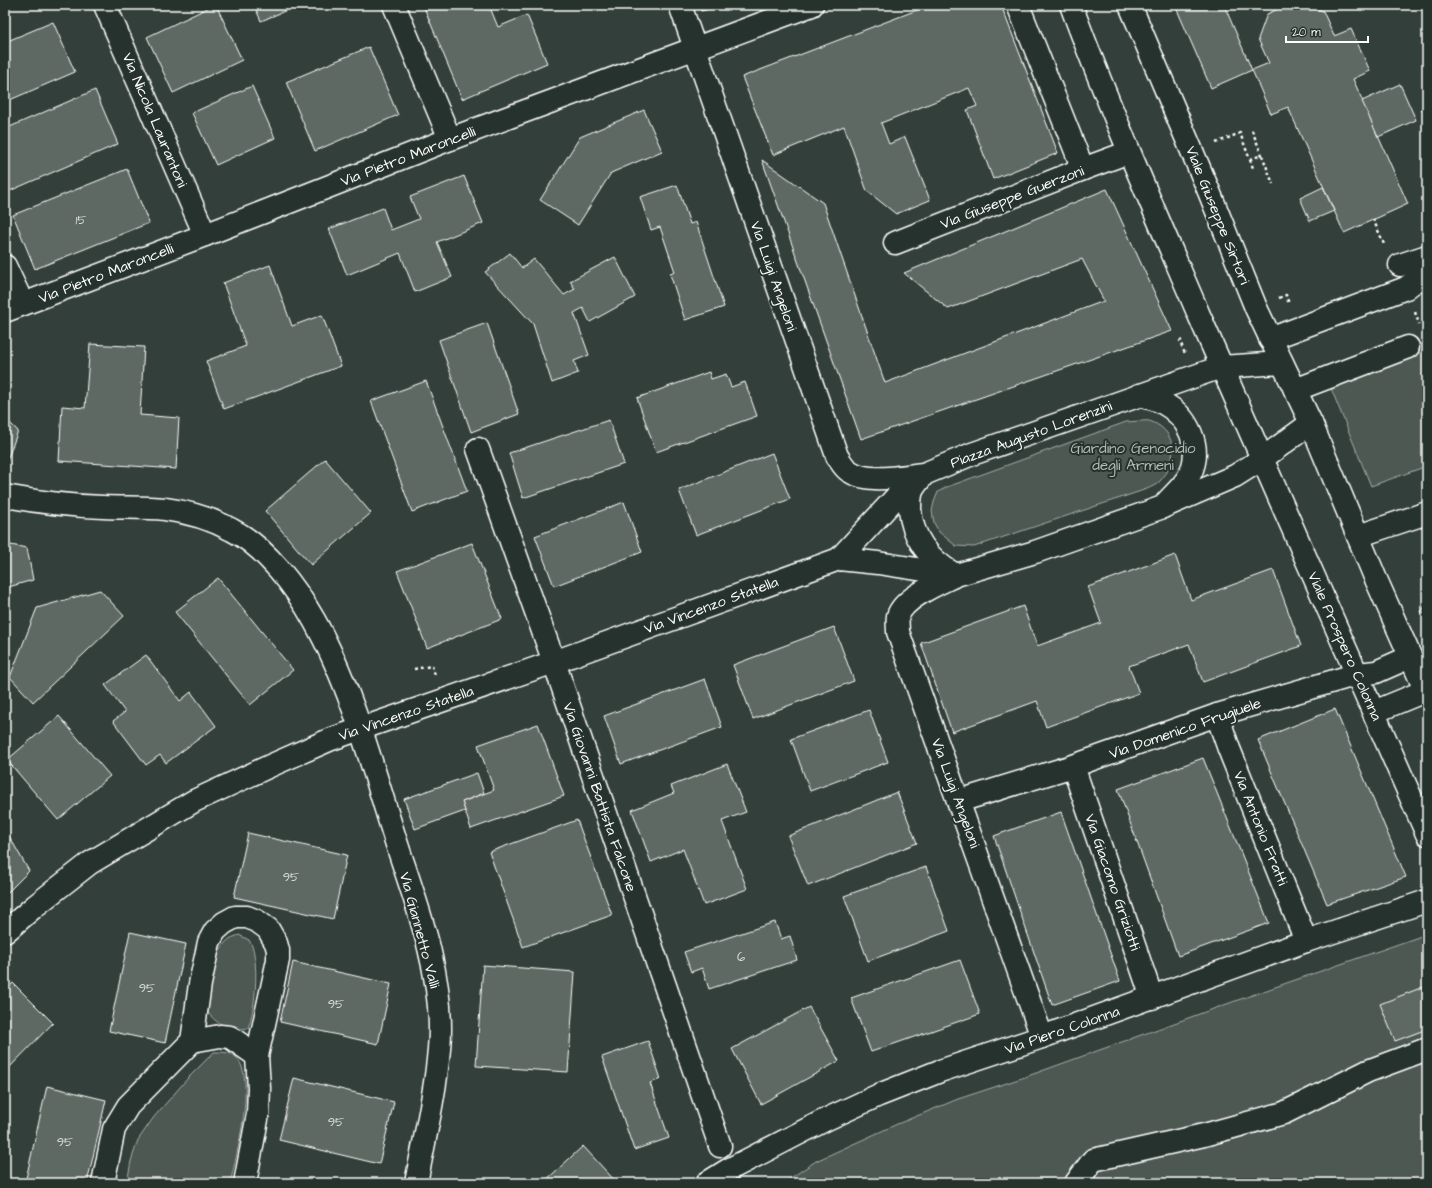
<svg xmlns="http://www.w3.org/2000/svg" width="1432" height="1188" font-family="'Architects Daughter',sans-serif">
<rect width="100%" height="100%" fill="#333f3a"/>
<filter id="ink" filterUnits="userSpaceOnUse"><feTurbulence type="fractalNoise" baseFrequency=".025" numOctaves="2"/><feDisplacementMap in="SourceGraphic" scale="8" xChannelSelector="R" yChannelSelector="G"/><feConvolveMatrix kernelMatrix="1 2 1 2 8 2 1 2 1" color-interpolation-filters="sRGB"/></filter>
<g filter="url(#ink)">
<!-- green -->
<g fill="#4d5853" stroke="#a6aca9">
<polygon points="1427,350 1427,466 1371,486 1330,386"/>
<path d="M1140,421C1144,421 1149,420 1152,422C1178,432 1178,463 1160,481C1157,485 1151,487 1147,489L974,547L956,546L939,532L934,523L932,511L934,502L938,492L947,487L1126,422Z"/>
<polygon points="1427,934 1427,1183 783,1183 816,1161 895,1125 958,1099 1025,1077 1238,1000"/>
<path d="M239,935L249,940C251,944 254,949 254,954C258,973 255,1011 248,1028C231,1031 219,1026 208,1013C209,993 211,950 231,938C233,937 237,936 239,935Z"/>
<path d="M214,1052C221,1052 229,1052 235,1056C258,1075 236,1158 230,1183H127L131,1161L138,1140L154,1117L188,1078Z"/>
</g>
<!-- building -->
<g fill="#5f6964" stroke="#fff">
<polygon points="214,5 216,5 242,60 173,93 147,37"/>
<polygon points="254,5 299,5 261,21"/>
<polygon points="423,5 489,5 498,27 527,15 547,63 462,99"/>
<polygon points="700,5 725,5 701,11"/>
<polygon points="930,5 1001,5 1058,153 993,179 967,110 977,106 969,88 881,123 889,144 905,137 930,200 896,214 867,191 844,126 773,155 742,77"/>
<polygon points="1175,5 1224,5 1252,70 1211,88"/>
<polygon points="1287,5 1307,5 1323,11 1334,36 1351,29 1370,71 1353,79 1408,204 1344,233 1288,107 1271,114 1252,70 1269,63 1258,39 1267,14"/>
<polygon points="53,22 75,72 5,102 5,42"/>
<polygon points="369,47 398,115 315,151 286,82"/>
<polygon points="1400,84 1416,120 1378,137 1362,101"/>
<polygon points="252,86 275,138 216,165 192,113"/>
<polygon points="95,90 118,144 5,193 5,129"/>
<polygon points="1427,102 1427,114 1421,109"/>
<polygon points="644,110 662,151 611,173 578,225 540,200 580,137"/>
<polygon points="762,160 823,203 885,383 1104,301 1082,259 948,309 904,273 1107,189 1172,331 861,439"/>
<polygon points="127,169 149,223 35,269 13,215"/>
<polygon points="464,176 483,223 437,242 452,277 415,292 400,253 347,275 329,229 383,208 391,230 419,219 410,197"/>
<polygon points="677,185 690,224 696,222 724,307 685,320 670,274 675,272 660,227 651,230 640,197"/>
<polygon points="1323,187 1334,211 1310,221 1300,198"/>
<polygon points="510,253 522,268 534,259 564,295 575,289 570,281 615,257 635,297 590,322 583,308 574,313 589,355 574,361 578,373 552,383 533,324 485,272"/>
<polygon points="270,265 292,326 322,315 341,366 224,409 206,361 246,346 223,283"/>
<polygon points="487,323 519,414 471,432 439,340"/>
<polygon points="90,344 144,347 140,415 179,418 176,469 59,461 62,406 85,408"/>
<polygon points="709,372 711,379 726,374 731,387 745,382 757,416 656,452 637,398"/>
<polygon points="426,381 467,491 412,512 371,401"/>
<polygon points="5,418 18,431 6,463 5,463"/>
<polygon points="609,420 624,464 523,498 509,453"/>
<polygon points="772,453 790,499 696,535 679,490"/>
<polygon points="325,459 371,513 311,565 265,511"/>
<polygon points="624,502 642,552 554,586 535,536"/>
<polygon points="472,543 502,619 427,648 397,571"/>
<polygon points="5,544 27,548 33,580 5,588"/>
<polygon points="1175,555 1191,600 1273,570 1301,646 1203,682 1189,644 1129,666 1139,693 1046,727 1037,701 952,732 921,643 1023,606 1037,646 1101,623 1088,587"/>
<polygon points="218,578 293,670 250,705 175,612"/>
<polygon points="100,590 124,616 33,702 10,677 37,608"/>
<polygon points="1427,603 1427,615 1421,612"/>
<polygon points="834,627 854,681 753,719 733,665"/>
<polygon points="146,655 180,701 191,692 216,726 166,763 160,755 146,765 113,721 125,712 105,685"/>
<polygon points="705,679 722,727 621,764 604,716"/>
<polygon points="1335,709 1406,877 1327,904 1258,740"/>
<polygon points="869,710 888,762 810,791 791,739"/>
<polygon points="59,716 110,776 58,820 7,760"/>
<polygon points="538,724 564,796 471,829 462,802 494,790 478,745"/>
<polygon points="1203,758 1269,923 1178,956 1118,789"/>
<polygon points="727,764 746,812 722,821 747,889 704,905 683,849 651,862 632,810 674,793 671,786"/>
<polygon points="477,773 484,793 462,802 465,811 415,829 404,799"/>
<polygon points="897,792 917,843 808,886 788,836"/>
<polygon points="1061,812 1120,981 1052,1005 994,836"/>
<polygon points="577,820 612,915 523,947 489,852"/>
<polygon points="5,829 29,871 5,895"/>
<polygon points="248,833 347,855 333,919 234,897"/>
<polygon points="926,867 949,931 868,961 844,896"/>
<polygon points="775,922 781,939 790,936 797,960 709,989 702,968 691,972 684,952"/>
<polygon points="130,932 186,944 165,1043 109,1031"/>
<polygon points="960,960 980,1014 871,1052 851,998"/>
<polygon points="293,962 391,984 378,1044 280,1022"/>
<polygon points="483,965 575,972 568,1072 476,1066"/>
<polygon points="13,983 53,1023 5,1072 5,991"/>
<polygon points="1423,987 1427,998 1427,1029 1395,1041 1380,1004"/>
<polygon points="809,1007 839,1061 761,1104 732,1049"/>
<polygon points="648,1041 661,1079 650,1083 669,1138 634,1150 602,1057"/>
<polygon points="294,1078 394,1102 379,1164 279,1140"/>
<polygon points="47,1086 106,1100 87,1183 25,1183"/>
<polygon points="583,1146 617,1183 543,1183"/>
</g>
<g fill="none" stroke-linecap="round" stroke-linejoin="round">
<!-- minor casing -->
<g stroke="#fff" stroke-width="25">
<g id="minor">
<polyline points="105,5 205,235"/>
<polyline points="394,5 450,139"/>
<path d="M680,5L837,456C841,462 844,468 849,471C868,484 902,476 924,474"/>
<polyline points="1018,5 1083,169"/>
<path d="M1071,5C1110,110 1155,212 1199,315C1274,488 1352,661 1427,834"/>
<polyline points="1130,5 1208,189 1256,308 1311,423 1375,577 1427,694"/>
<polyline points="895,243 1083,169 1129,152"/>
<polyline points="1400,265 1427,256"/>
<polyline points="5,266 23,304"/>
<polyline points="5,311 205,235 450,139 812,5"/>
<polyline points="1270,339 1406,288 1415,281 1427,277"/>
<polyline points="1295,390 1408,347"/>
<path d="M1139,395C1147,397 1156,399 1163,403C1188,416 1203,447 1190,474C1185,485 1174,494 1166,503"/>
<polyline points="478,449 554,662 720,1146"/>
<path d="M921,478C918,482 914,486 912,491C910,496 910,504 910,509C912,538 930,560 954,574"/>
<path d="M5,496C38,502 70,506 103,507C124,508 144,507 165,509C188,512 212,519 232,530C266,547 296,588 314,620C350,684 371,762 393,832C413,896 440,961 440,1029C440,1045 438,1061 436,1076C431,1112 423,1147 416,1183"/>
<polyline points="1358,536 1427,513"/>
<polyline points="839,559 899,494 924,474 972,454 1221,367 1282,363"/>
<path d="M956,575C940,583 904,597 898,616C897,621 898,627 898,632L1042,1037"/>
<polyline points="1374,712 1425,691"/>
<polyline points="1217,715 1229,749 1306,941"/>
<polyline points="1073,766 1152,998"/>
<polyline points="959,801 1073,766 1217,715 1358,674 1376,672 1410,657"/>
<polyline points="5,932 35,906 90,863 194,801 272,765 329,740 360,729 554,662 839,559 878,563 956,575 1035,552 1163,507 1235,476 1262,459 1311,423"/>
<polyline points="192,1041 220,1036 230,1037 257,1056"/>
<polyline points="103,1183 114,1129 128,1106 192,1041 200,984 209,942 215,931 224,923 235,917 247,917 257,921 268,929 276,943 278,950 278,960 257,1056 259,1088 258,1114 245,1183"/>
<polyline points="707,1183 728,1170 827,1119 879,1095 940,1071 1042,1037 1306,941 1427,901"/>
<polyline points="1076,1183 1093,1160 1204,1135 1284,1113 1368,1071 1427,1049"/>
</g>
</g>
<!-- path -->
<g stroke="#fff" stroke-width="2.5" stroke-dasharray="3 3" stroke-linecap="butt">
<polyline points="1216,143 1240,133 1253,168"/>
<polyline points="1262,155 1273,184"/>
<polyline points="1250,159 1262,155 1251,128"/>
<polyline points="1373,219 1384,244"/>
<polyline points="1279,298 1286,295 1289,304"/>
<polyline points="1415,312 1419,324"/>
<polyline points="1182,340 1180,341 1185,354"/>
<polyline points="414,669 432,666 435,675"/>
</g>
<!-- minor -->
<use href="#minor" stroke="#26332d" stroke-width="22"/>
</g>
</g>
<g text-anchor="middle" stroke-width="4" stroke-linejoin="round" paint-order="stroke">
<!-- number labels -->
<g font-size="13" fill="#d7dad8">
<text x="81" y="224">15</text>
<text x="291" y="881">95</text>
<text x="741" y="961">6</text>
<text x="147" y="992">95</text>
<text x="336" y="1008">95</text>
<text x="336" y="1126">95</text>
<text x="65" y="1146">95</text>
</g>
<!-- street labels -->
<g font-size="15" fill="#fff" stroke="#26332d">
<text transform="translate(155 120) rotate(67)" y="5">Via Nicola Laurantoni</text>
<text transform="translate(408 156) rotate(-21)" y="5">Via Pietro Maroncelli</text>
<text transform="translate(1012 197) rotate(-21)" y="5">Via Giuseppe Guerzoni</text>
<text transform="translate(1218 215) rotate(68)" y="5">Viale Giuseppe Sirtori</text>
<text transform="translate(106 273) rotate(-21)" y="5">Via Pietro Maroncelli</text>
<text transform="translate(774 276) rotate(71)" y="5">Via Luigi Angeloni</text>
<text transform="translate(1031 434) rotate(-20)" y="5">Piazza Augusto Lorenzini</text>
<text transform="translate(711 605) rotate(-20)" y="5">Via Vincenzo Statella</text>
<text transform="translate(1345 646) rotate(66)" y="5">Viale Prospero Colonna</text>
<text transform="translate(406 713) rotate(-19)" y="5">Via Vincenzo Statella</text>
<text transform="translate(1185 728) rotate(-19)" y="5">Via Domenico Frugiuele</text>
<text transform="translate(956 793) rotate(70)" y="5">Via Luigi Angeloni</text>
<text transform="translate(600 797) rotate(71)" y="5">Via Giovanni Battista Falcone</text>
<text transform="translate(1261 828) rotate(68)" y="5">Via Antonio Fratti</text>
<text transform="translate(1113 882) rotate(71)" y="5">Via Giacomo Griziotti</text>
<text transform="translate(420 930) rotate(75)" y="5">Via Giannetto Valli</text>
<text transform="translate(1062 1030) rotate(-19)" y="5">Via Piero Colonna</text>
</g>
<!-- park labels -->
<g font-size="15" fill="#b8bcba" stroke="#26332d">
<text x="1133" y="453">Giardino Genocidio<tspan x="1133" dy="17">degli Armeni</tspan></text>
</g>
</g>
<!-- margin -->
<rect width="1432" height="1188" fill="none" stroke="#26332d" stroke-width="20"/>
<rect x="10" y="10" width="1412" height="1168" fill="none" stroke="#fff" stroke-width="1.5" filter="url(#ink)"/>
<!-- scale -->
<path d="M1286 36v6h82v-6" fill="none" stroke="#ffffff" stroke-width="2"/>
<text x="1292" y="36" font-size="12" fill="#ffffff" stroke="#26332d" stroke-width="3" paint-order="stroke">20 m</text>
</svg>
